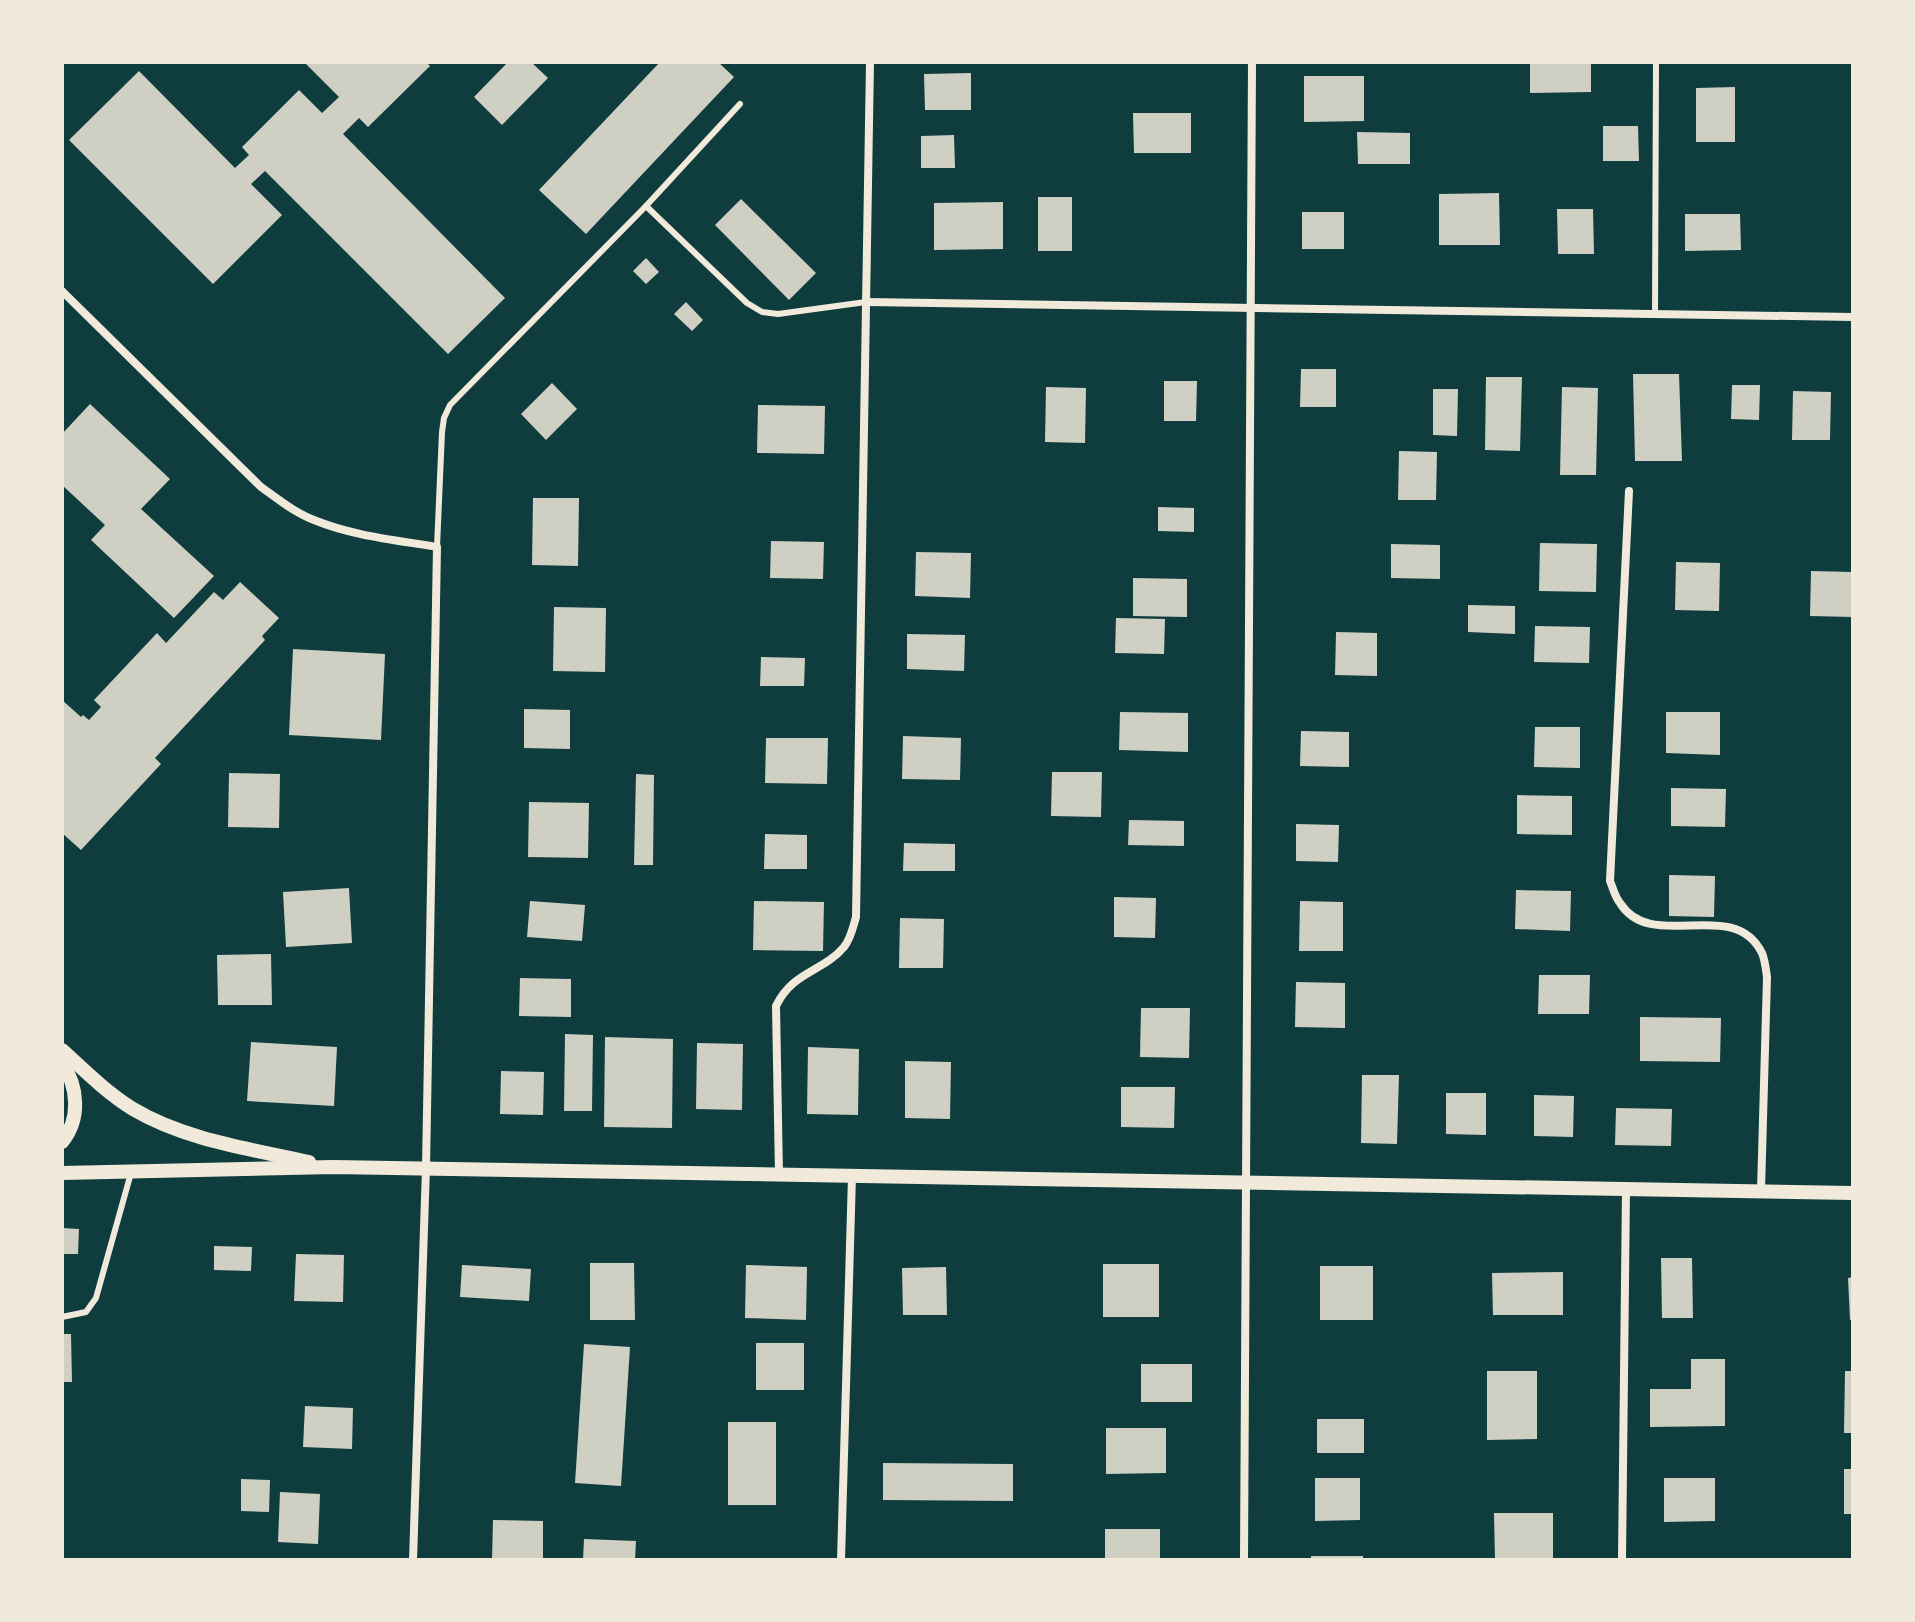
<svg xmlns="http://www.w3.org/2000/svg" width="1915" height="1622" font-family="'IBM Plex Sans',sans-serif">
<rect width="100%" height="100%" fill="#0f3d3e"/>
<!-- building -->
<g fill="#cfcfc3">
<polygon points="304,62 426,62 430,66 368,127 359,118 343,134 505,298 448,354 265,171 251,184 282,215 213,284 69,140 139,71 235,168 249,155 242,147 299,90 322,113 339,97"/>
<polygon points="508,62 531,62 548,78 502,125 474,97"/>
<polygon points="660,62 718,62 734,77 586,234 539,190"/>
<polygon points="1530,62 1591,62 1591,92 1530,93"/>
<polygon points="971,73 971,110 925,110 924,74"/>
<polygon points="1304,76 1364,76 1364,121 1304,122"/>
<polygon points="1735,87 1735,142 1696,142 1696,88"/>
<polygon points="1133,113 1191,113 1191,153 1134,153"/>
<polygon points="1603,126 1638,126 1639,161 1603,161"/>
<polygon points="1357,132 1410,133 1410,164 1358,164"/>
<polygon points="954,135 955,168 921,168 921,136"/>
<polygon points="1499,193 1500,245 1439,245 1439,194"/>
<rect x="1038" y="197" width="34" height="54"/>
<polygon points="741,199 816,273 789,300 715,225"/>
<polygon points="1003,202 1003,249 934,250 934,203"/>
<polygon points="1557,209 1593,209 1594,254 1558,254"/>
<rect x="1302" y="212" width="42" height="37"/>
<polygon points="1685,214 1740,214 1741,250 1685,251"/>
<polygon points="646,258 659,272 646,284 633,271"/>
<polygon points="686,302 703,320 692,331 674,314"/>
<polygon points="1301,369 1336,369 1336,407 1300,407"/>
<polygon points="1633,374 1679,374 1682,461 1635,461"/>
<polygon points="1486,377 1522,377 1520,451 1485,450"/>
<polygon points="1164,381 1197,381 1196,421 1164,421"/>
<polygon points="552,383 577,409 546,440 521,414"/>
<polygon points="1732,385 1760,385 1759,420 1731,419"/>
<polygon points="1046,387 1086,388 1085,443 1045,442"/>
<polygon points="1562,387 1598,388 1596,475 1560,475"/>
<polygon points="1433,389 1458,389 1457,436 1433,435"/>
<polygon points="1793,391 1831,392 1830,440 1792,440"/>
<polygon points="90,404 170,479 141,509 214,576 174,618 91,540 105,525 62,485 62,434"/>
<polygon points="758,405 825,406 824,454 757,453"/>
<polygon points="1399,451 1437,452 1436,500 1398,500"/>
<polygon points="533,498 579,498 578,566 532,565"/>
<polygon points="1158,507 1194,508 1194,532 1158,531"/>
<polygon points="771,541 824,542 823,579 770,578"/>
<polygon points="1540,543 1597,544 1596,592 1539,591"/>
<polygon points="1391,544 1440,545 1440,579 1391,578"/>
<polygon points="916,552 971,553 970,598 915,596"/>
<polygon points="1676,562 1720,563 1719,611 1675,610"/>
<polygon points="1811,571 1853,572 1853,617 1810,616"/>
<polygon points="1133,578 1187,579 1187,617 1133,616"/>
<polygon points="240,582 279,618 262,636 265,640 155,758 161,764 81,850 62,833 62,700 81,717 83,715 89,720 101,707 94,700 157,633 166,643 214,592 223,600"/>
<polygon points="1468,605 1515,606 1515,634 1468,632"/>
<polygon points="554,607 606,608 605,672 553,671"/>
<polygon points="1116,618 1165,619 1164,654 1115,653"/>
<polygon points="1535,626 1590,627 1589,663 1534,662"/>
<polygon points="1336,632 1377,633 1377,676 1335,675"/>
<polygon points="907,634 965,635 964,671 907,669"/>
<polygon points="293,649 385,654 381,740 289,735"/>
<polygon points="761,657 805,658 804,686 760,686"/>
<polygon points="524,709 570,710 570,749 524,748"/>
<polygon points="1120,712 1188,713 1188,752 1119,750"/>
<polygon points="1666,712 1720,712 1720,755 1666,753"/>
<polygon points="1535,727 1580,727 1580,768 1534,767"/>
<polygon points="1301,731 1349,732 1349,767 1300,766"/>
<polygon points="903,736 961,738 960,780 902,779"/>
<polygon points="766,738 828,738 827,784 765,783"/>
<polygon points="1052,772 1102,772 1101,817 1051,816"/>
<polygon points="229,773 280,774 279,828 228,827"/>
<polygon points="636,774 654,775 653,865 634,865"/>
<polygon points="1671,788 1726,789 1725,827 1671,826"/>
<polygon points="1517,795 1572,796 1572,835 1517,834"/>
<polygon points="529,802 589,803 588,858 528,857"/>
<polygon points="1129,820 1184,821 1184,846 1128,845"/>
<polygon points="1296,824 1339,825 1338,862 1296,861"/>
<polygon points="765,834 807,835 807,869 764,869"/>
<polygon points="904,843 955,844 955,871 903,871"/>
<polygon points="1669,875 1715,876 1714,917 1669,916"/>
<polygon points="349,888 352,943 286,947 283,892"/>
<polygon points="1516,890 1571,891 1570,931 1515,929"/>
<polygon points="1114,897 1156,898 1155,938 1114,937"/>
<polygon points="530,901 585,905 582,941 527,937"/>
<polygon points="754,901 824,902 823,951 753,950"/>
<polygon points="1300,901 1343,902 1343,951 1299,951"/>
<polygon points="900,918 944,919 943,968 899,968"/>
<polygon points="271,954 272,1005 218,1005 217,955"/>
<polygon points="1539,975 1590,975 1589,1014 1538,1014"/>
<polygon points="520,978 571,979 571,1017 519,1016"/>
<polygon points="1296,982 1345,983 1345,1028 1295,1027"/>
<polygon points="1141,1008 1190,1008 1189,1058 1140,1057"/>
<polygon points="1640,1017 1721,1018 1720,1062 1640,1061"/>
<polygon points="565,1034 593,1035 592,1111 564,1111"/>
<polygon points="605,1037 673,1039 672,1128 604,1127"/>
<polygon points="251,1042 337,1047 334,1106 247,1101"/>
<polygon points="697,1043 743,1044 742,1110 696,1109"/>
<polygon points="808,1047 859,1049 858,1115 807,1114"/>
<polygon points="905,1061 951,1062 950,1119 905,1118"/>
<polygon points="501,1071 544,1072 543,1115 500,1114"/>
<polygon points="1362,1075 1399,1075 1397,1144 1361,1143"/>
<polygon points="1121,1087 1175,1087 1174,1128 1121,1127"/>
<polygon points="1446,1093 1486,1093 1486,1135 1446,1134"/>
<polygon points="1534,1095 1574,1096 1573,1137 1534,1136"/>
<polygon points="1616,1108 1672,1109 1671,1146 1615,1145"/>
<polygon points="62,1228 79,1229 78,1254 62,1254"/>
<polygon points="214,1246 252,1247 251,1271 214,1270"/>
<polygon points="296,1254 344,1255 343,1302 294,1301"/>
<polygon points="1661,1258 1692,1258 1693,1318 1662,1318"/>
<polygon points="590,1263 634,1263 635,1320 590,1320"/>
<rect x="1103" y="1264" width="56" height="53"/>
<polygon points="462,1265 531,1269 529,1301 460,1297"/>
<polygon points="746,1265 807,1267 806,1320 745,1318"/>
<rect x="1320" y="1266" width="53" height="54"/>
<polygon points="946,1267 947,1315 903,1315 902,1268"/>
<polygon points="1563,1272 1563,1315 1493,1315 1492,1273"/>
<polygon points="1853,1277 1853,1319 1850,1320 1848,1278"/>
<polygon points="62,1334 71,1334 72,1382 62,1382"/>
<rect x="756" y="1343" width="48" height="47"/>
<polygon points="584,1344 630,1347 621,1486 575,1483"/>
<polygon points="1691,1359 1725,1359 1725,1426 1650,1427 1650,1389 1691,1389"/>
<rect x="1141" y="1364" width="51" height="38"/>
<polygon points="1487,1371 1537,1371 1537,1439 1487,1440"/>
<polygon points="1845,1371 1853,1371 1853,1433 1844,1433"/>
<polygon points="305,1406 353,1408 352,1449 303,1447"/>
<rect x="1317" y="1419" width="47" height="34"/>
<rect x="728" y="1422" width="48" height="83"/>
<polygon points="1106,1428 1166,1428 1166,1473 1106,1474"/>
<polygon points="883,1463 1013,1464 1013,1501 883,1500"/>
<rect x="1844" y="1469" width="9" height="45"/>
<polygon points="1315,1478 1360,1478 1360,1520 1315,1521"/>
<polygon points="1664,1478 1715,1478 1715,1521 1664,1522"/>
<polygon points="241,1479 270,1480 269,1512 241,1511"/>
<polygon points="280,1492 320,1494 318,1544 278,1542"/>
<polygon points="1494,1513 1553,1513 1553,1560 1495,1560"/>
<polygon points="493,1520 543,1521 543,1560 492,1560"/>
<rect x="1105" y="1529" width="55" height="31"/>
<polygon points="584,1539 636,1541 635,1560 583,1560"/>
<rect x="1311" y="1556" width="52" height="4"/>
</g>
<g fill="none" stroke-linecap="round" stroke-linejoin="round">
<!-- service -->
<g stroke="#f1e9da" stroke-width="6">
<polyline points="646,206 747,303 762,312 778,314 866,302"/>
<polyline points="1655,313 1656,62"/>
<polyline points="437,547 442,432 444,418 450,405 646,206 740,104"/>
<polyline points="62,1317 86,1312 96,1298 131,1173"/>
</g>
<!-- minor -->
<g stroke="#f1e9da" stroke-width="8">
<path d="M62,291L261,487C278,499 295,513 314,520C353,536 396,540 437,547L426,1168L413,1560"/>
<polyline points="866,302 1853,317"/>
<path d="M1629,491L1610,881C1613,888 1615,897 1620,903C1652,954 1733,895 1762,953C1765,960 1766,970 1767,977L1761,1191"/>
<path d="M779,1174L776,1006C793,971 823,972 844,947C851,938 853,927 856,917L870,62"/>
<polyline points="841,1560 852,1176"/>
<polyline points="1244,1560 1252,62"/>
<polyline points="1622,1560 1626,1189"/>
</g>
<!-- tertiary -->
<g stroke="#f1e9da" stroke-width="14">
<path d="M62,1050C85,1071 107,1093 133,1109C185,1140 251,1149 309,1162"/>
<path d="M62,1063C78,1086 81,1119 62,1142"/>
<polyline points="62,1173 333,1167 1853,1193"/>
</g>
</g>
<!-- border -->
<rect width="1915" height="1622" fill="none" stroke="#f1e9da" stroke-width="128"/>
</svg>
